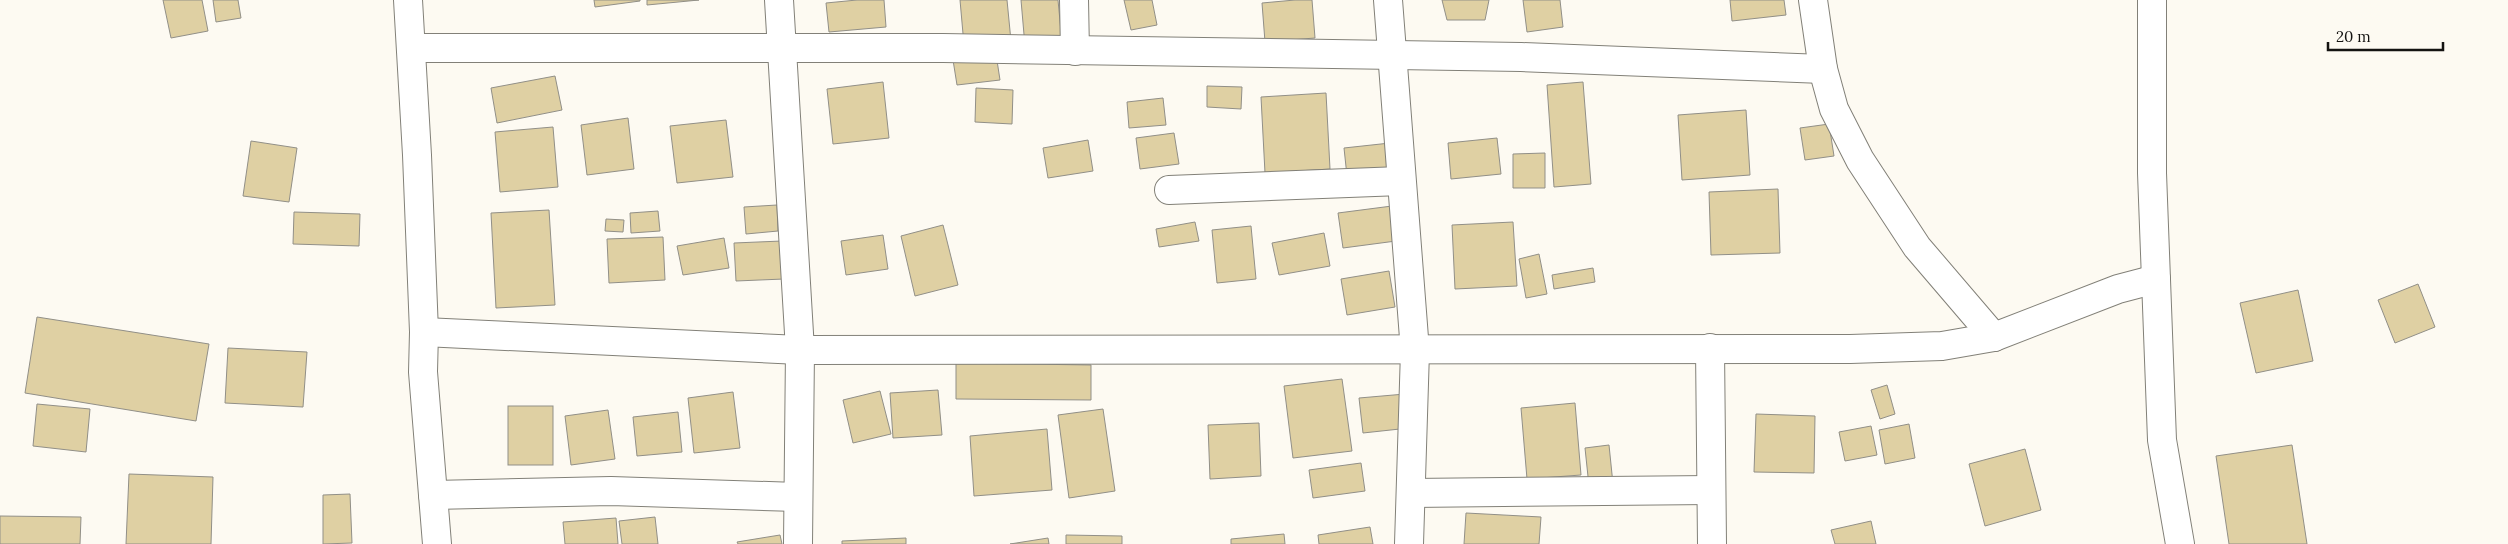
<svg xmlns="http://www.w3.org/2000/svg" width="2508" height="544" font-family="Lora,serif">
<rect width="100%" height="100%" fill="#fdfaf2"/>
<!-- building -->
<g fill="#dfd0a3" stroke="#918f87">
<polygon points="163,0 202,0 208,31 171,38"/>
<polygon points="213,0 238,0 241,18 216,22"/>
<polygon points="594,0 640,0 640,1 595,7"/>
<polygon points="647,0 699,0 647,5"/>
<polygon points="857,0 884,0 886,27 829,32 826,3"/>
<polygon points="960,0 1007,0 1011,41 964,45"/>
<polygon points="1021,0 1058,0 1062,42 1025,46"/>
<polygon points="1124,0 1152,0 1157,25 1131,30"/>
<polygon points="1295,0 1312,0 1315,38 1265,42 1262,3"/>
<polygon points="1442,0 1489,0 1485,20 1447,20"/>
<polygon points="1523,0 1560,0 1563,27 1527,32"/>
<polygon points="1730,0 1784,0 1786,15 1732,21"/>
<polygon points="996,54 1000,80 957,85 953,60"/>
<polygon points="555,76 562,110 497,123 491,88"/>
<polygon points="883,82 889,138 833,144 827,89"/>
<polygon points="1583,82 1591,184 1554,187 1547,85"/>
<polygon points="1207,86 1242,87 1241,109 1207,107"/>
<polygon points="976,88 1013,90 1012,124 975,122"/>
<polygon points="1326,93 1330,169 1265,173 1261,97"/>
<polygon points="1163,98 1166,125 1129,128 1127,102"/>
<polygon points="1746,110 1750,175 1682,180 1678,115"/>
<polygon points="628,118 634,169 587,175 581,125"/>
<polygon points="726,120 733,177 677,183 670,126"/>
<polygon points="1829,124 1834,156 1805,160 1800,128"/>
<polygon points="553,127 558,187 500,192 495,132"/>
<polygon points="1174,133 1179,164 1140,169 1136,138"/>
<polygon points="1497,138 1501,174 1451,179 1448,143"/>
<polygon points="1088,140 1093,171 1048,178 1043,148"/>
<polygon points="251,141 297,148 289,202 243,196"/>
<polygon points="1390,143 1393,171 1347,176 1344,148"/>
<polygon points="1545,153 1545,188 1513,188 1513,154"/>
<polygon points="1778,189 1780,253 1711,255 1709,192"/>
<polygon points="777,205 778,231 746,234 744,207"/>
<polygon points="1392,206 1396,241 1343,248 1338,213"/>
<polygon points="549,210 555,305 496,308 491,213"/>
<polygon points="658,211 660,231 631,233 630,213"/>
<polygon points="294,212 360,214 359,246 293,244"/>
<polygon points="606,219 624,220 623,232 605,231"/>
<polygon points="1195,222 1199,241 1159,247 1156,229"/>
<polygon points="1513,222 1517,286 1455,289 1452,225"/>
<polygon points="943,225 958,285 915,296 901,236"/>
<polygon points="1251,226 1256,279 1217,283 1212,230"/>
<polygon points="1324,233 1330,266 1279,275 1272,243"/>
<polygon points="883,235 888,269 846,275 841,241"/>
<polygon points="663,237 665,280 609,283 607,239"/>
<polygon points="724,238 729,268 683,275 677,246"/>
<polygon points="782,241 784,279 736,281 734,243"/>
<polygon points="1539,254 1547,294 1526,298 1519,259"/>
<polygon points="1593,268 1595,282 1554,289 1552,275"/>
<polygon points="1389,271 1395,307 1347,315 1341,279"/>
<polygon points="2418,284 2435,327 2395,343 2378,300"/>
<polygon points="2298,290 2313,361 2256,373 2240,303"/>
<polygon points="37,317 209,344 196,421 25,393"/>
<polygon points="228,348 307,352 303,407 225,403"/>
<polygon points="956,363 1091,365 1091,400 956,399"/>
<polygon points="1342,379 1352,451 1293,458 1284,386"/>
<polygon points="1887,385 1895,414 1880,419 1871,390"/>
<polygon points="938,390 942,435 893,438 890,393"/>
<polygon points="880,391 891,434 853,443 843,400"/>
<polygon points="733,392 740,448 694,453 688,398"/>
<polygon points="1405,394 1409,428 1363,433 1359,398"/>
<polygon points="1575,403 1581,475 1527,479 1521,408"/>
<polygon points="37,404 90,409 86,452 33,446"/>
<rect x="508" y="406" width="45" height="59"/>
<polygon points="1103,409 1115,491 1069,498 1058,415"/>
<polygon points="608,410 615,459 571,465 565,416"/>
<polygon points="678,412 682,452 637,456 633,417"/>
<polygon points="1756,414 1815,416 1814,473 1754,472"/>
<polygon points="1259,423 1261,476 1210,479 1208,425"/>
<polygon points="1909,424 1915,458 1885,464 1879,430"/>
<polygon points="1871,426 1877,455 1845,461 1839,432"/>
<polygon points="1047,429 1052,490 974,496 970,436"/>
<polygon points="1609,445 1613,484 1589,486 1585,448"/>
<polygon points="2292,445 2307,544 2229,544 2216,456"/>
<polygon points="2025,449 2041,510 1985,526 1969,464"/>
<polygon points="1361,463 1365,491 1313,498 1309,470"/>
<polygon points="129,474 213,477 211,544 126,544"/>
<polygon points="350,494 352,543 323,544 323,495"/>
<polygon points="1466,513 1541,517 1539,544 1464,544"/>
<polygon points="0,516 81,517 80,544 0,544"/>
<polygon points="655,517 658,544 622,544 619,521"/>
<polygon points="616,518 618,544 565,544 563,522"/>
<polygon points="1871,521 1876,544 1835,544 1831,530"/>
<polygon points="1370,527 1373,544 1319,544 1318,535"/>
<polygon points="1284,534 1285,544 1231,544 1231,539"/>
<polygon points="780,535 782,544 738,544 737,542"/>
<polygon points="1066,535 1122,536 1122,544 1066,544"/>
<polygon points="906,538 906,544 842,544 842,541"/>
<polygon points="1048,538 1049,544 1010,544"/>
</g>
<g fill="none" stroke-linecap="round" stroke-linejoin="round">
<!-- minor casing -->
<g stroke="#828078" stroke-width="30">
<g id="minor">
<polyline points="408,0 417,155 424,332 423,372 437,544"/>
<polyline points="779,0 800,350 798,544"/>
<polyline points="1074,0 1075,51"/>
<polyline points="1388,0 1415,351 1409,544"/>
<polyline points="1813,0 1823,69 1834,109 1860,160 1917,247 1994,337"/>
<polyline points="2152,0 2152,173 2162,440 2180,544"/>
<polyline points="411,48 943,48 1521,57 1823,69"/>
<polyline points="1169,190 1401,181"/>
<polyline points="424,332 800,350 1850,349 1942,346 1994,337 2118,289 2156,279"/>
<polyline points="1710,348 1712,544"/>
<polyline points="1411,493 1711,490"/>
<polyline points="433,495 611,491 797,497"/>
</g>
</g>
<!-- minor -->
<use href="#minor" stroke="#fff" stroke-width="28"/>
</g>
<!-- scale -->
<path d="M2328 42v8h115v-8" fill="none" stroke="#141311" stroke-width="2.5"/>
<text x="2336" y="42" font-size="15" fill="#141311" stroke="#fdfaf2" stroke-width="4" paint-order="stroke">20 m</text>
</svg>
